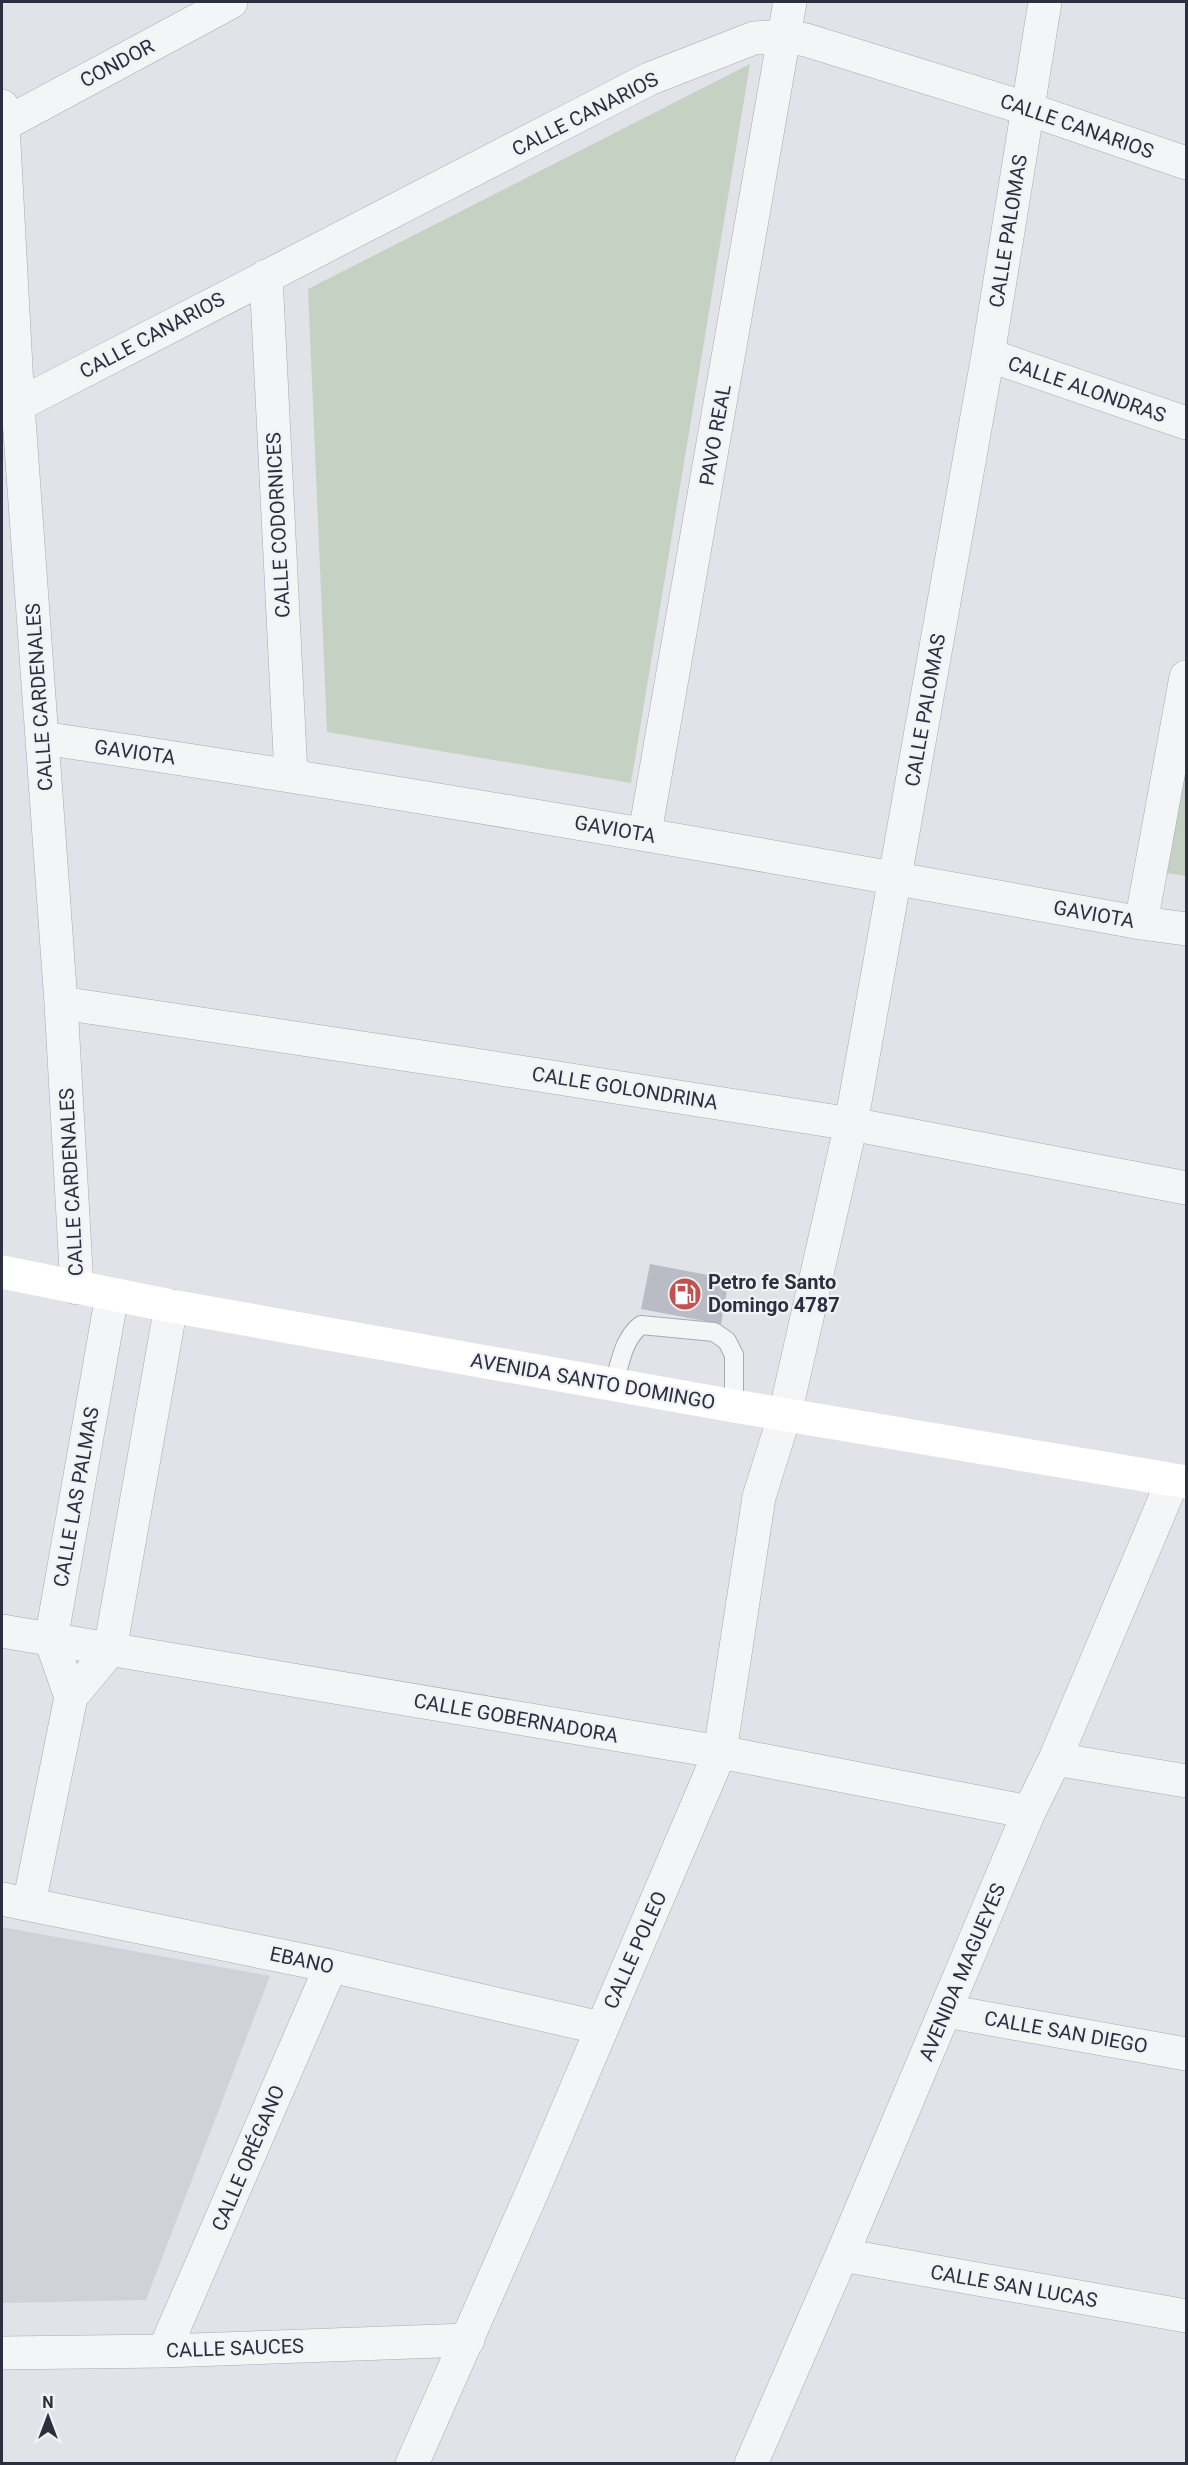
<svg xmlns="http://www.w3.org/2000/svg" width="1188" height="2465" viewBox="0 0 1188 2465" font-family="Roboto,sans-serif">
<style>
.built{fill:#d0d2da}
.green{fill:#c5d2c3}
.building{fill:#b9bcc5}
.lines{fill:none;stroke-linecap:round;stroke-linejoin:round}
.lane-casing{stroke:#a7a9b3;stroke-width:20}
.street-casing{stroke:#a7a9b3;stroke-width:34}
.lane{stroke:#f4f5f7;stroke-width:18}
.street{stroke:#f4f5f7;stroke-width:33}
.secondary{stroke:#fff;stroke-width:33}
.labels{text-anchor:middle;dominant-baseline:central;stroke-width:4.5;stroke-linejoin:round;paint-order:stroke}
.street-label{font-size:20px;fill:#2b2f3f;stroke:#f1f2f6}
.poi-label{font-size:20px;font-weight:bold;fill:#2b2f3f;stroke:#f1f2f6;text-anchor:start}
</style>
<rect width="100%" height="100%" fill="#e2e3e9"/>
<!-- built -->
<path class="built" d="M 2,1927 L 270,1976 L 146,2300 L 2,2303 Z"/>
<!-- green -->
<path class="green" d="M 750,64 L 631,783 L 327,732 L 308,289 Z
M 1186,761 L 1186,876 L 1161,872 Z"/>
<!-- building -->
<path class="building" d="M 650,1264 L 729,1279 L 721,1324 L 641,1309 Z"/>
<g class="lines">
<defs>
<path id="lane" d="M 614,1385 C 620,1363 623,1339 641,1325 L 714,1332 L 727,1341 L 734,1355 L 734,1406"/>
<path id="street" d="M 2,106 L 18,405 L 61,1003 L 77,1288
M 3,125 L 231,2
M 266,276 L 291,775
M 988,355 L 1186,423
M 18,405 L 649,79 L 754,38 L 784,36 L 806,40 L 1028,109 L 1186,163
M 42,738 C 410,792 776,856 1141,923 L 1186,929
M 645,833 L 790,2
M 1141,923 L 1186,677
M 61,1003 L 469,1064 L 851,1124 L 1186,1188
M 2,1631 L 720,1752 L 1029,1812
M 71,1697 L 51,1640 L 112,1295
M 1055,1759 L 1186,1781
M 2,1899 L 331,1966 L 601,2028
M 29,1904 L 71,1697 L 110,1650 L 171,1306
M 946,2011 L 1186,2054
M 842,2255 L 1186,2316
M 164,2351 L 331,1966
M 2,2353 L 164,2351 L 468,2340
M 412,2464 L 533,2190 L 720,1752 L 759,1497 L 785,1414 L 851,1124 L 988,355 L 1045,2
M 751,2464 L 842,2255 L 1029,1812 L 1055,1759 L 1173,1480"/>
</defs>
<!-- lane casing -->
<use href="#lane" class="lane-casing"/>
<!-- street casing -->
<use href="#street" class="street-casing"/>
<!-- lane -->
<use href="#lane" class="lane"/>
<!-- street -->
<use href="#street" class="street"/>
<!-- secondary -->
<path class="secondary" d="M 2,1272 L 171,1306 L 734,1406 L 1186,1482"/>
</g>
<!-- icons -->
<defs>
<symbol id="fuel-disc" viewBox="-11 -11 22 22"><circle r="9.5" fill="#c25252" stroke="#f1f2f6"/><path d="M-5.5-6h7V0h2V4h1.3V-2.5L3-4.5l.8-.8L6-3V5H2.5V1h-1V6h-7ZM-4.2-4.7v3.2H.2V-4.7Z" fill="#fff"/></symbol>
</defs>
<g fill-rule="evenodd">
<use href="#fuel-disc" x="666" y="1275" width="38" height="38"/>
</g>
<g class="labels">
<!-- street labels -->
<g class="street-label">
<text transform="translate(117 63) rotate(-28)">CONDOR</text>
<text transform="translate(585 114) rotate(-27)">CALLE CANARIOS</text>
<text transform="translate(1077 126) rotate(19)">CALLE CANARIOS</text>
<text transform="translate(1008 231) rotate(-81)">CALLE PALOMAS</text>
<text transform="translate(152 335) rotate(-28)">CALLE CANARIOS</text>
<text transform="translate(1087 389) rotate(19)">CALLE ALONDRAS</text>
<text transform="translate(715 435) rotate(-80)">PAVO REAL</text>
<text transform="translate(278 525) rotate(-93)">CALLE CODORNICES</text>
<text transform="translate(39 697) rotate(-94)">CALLE CARDENALES</text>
<text transform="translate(925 710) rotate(-80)">CALLE PALOMAS</text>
<text transform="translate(135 752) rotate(8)">GAVIOTA</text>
<text transform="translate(615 829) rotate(10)">GAVIOTA</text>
<text transform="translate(1094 914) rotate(10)">GAVIOTA</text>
<text transform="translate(625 1088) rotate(9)">CALLE GOLONDRINA</text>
<text transform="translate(71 1182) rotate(-93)">CALLE CARDENALES</text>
<text transform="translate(593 1381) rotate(10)">AVENIDA SANTO DOMINGO</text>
<text transform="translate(76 1497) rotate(-80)">CALLE LAS PALMAS</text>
<text transform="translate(516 1718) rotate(10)">CALLE GOBERNADORA</text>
<text transform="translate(635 1950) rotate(-66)">CALLE POLEO</text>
<text transform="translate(302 1960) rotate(12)">EBANO</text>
<text transform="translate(962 1972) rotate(-67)">AVENIDA MAGUEYES</text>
<text transform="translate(1066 2032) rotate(10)">CALLE SAN DIEGO</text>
<text transform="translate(248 2158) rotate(-67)">CALLE ORÉGANO</text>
<text transform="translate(1014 2286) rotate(10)">CALLE SAN LUCAS</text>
<text transform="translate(235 2348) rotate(-2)">CALLE SAUCES</text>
</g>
<!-- poi labels -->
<g class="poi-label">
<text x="708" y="1282">Petro fe Santo<tspan x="708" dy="23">Domingo 4787</tspan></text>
</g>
</g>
<!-- border -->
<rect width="1188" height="2465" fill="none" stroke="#2b2f3f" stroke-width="6"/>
<!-- north arrow -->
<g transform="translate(48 2417)" stroke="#f1f2f6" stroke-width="4.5" paint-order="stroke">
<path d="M0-4.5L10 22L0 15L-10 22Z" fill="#2b2f3f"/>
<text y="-9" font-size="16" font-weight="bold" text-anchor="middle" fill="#2b2f3f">N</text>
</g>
</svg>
